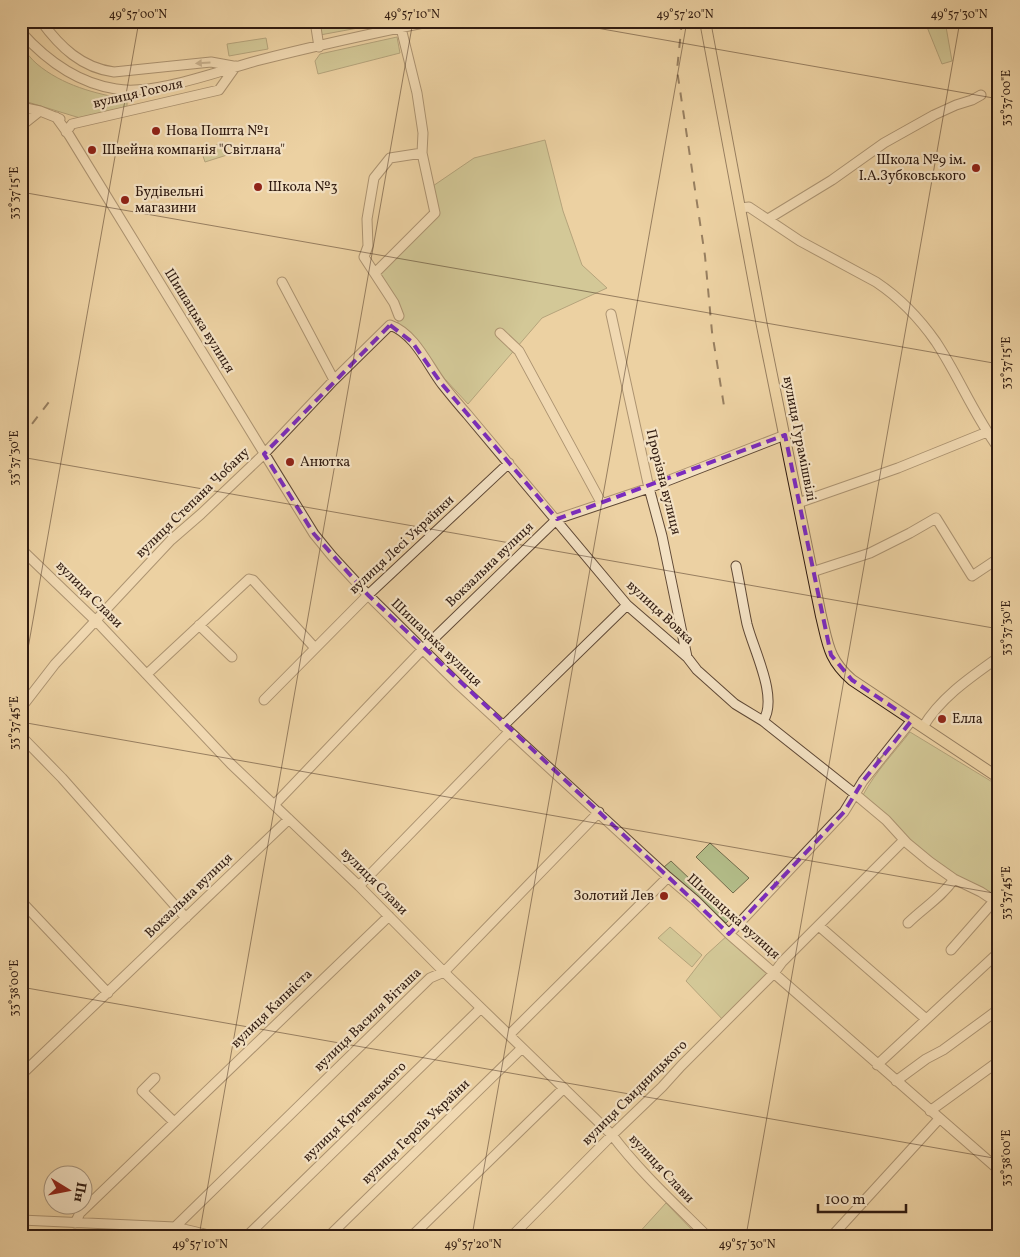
<svg xmlns="http://www.w3.org/2000/svg" width="1020" height="1257" viewBox="0 0 1020 1257" font-family="Vollkorn,serif">
<style>
.green{fill:#b3bd89;stroke:#726c4c}
.lines{fill:none;stroke-linecap:round;stroke-linejoin:round}
.minor-casing{stroke:#5f4835;stroke-width:11}
.major-casing{stroke:#301b10;stroke-width:12}
.minor{stroke:#f3e1c3;stroke-width:9}
.major{stroke:#ecd1a3;stroke-width:10}
.rail{stroke:#301b10;stroke-width:2;stroke-dasharray:9 9;stroke-linecap:butt}
.oneway{fill:#9b8872}
.marked{fill:none;stroke:#7b2cbf;stroke-width:4;stroke-dasharray:10 6;stroke-linejoin:round}
.ticks{fill:none;stroke:#301b10;stroke-width:1;stroke-opacity:0.45}
.poi-dot{fill:#8f2418;stroke:#f3e1c3;stroke-width:2}
.labels{text-anchor:middle;dominant-baseline:central;stroke-width:4.5;stroke-linejoin:round;paint-order:stroke}
.street-label{font-size:14px;fill:#301b10;stroke:#f3e1c3}
.poi-label{font-size:14px;fill:#301b10;stroke:#f3e1c3;text-anchor:start}
.neatline{fill:none;stroke:#301b10;stroke-width:2}
.ticks-label{font-size:12px;text-anchor:middle;fill:#301b10}
</style>
<rect width="100%" height="100%" fill="#ecd1a3"/>
<filter id="stains"><feTurbulence type="fractalNoise" baseFrequency=".004" numOctaves="4"/><feColorMatrix values="0 0 0 0 .2 0 0 0 0 .09 0 0 0 0 .02 0 0 0 .5 -.17"/></filter>
<radialGradient id="worn" r=".72"><stop offset=".6" stop-color="#630" stop-opacity="0"/><stop offset="1" stop-color="#630" stop-opacity=".3"/></radialGradient>
<!-- green -->
<path class="green" d="M 326,21 L 396,21 L 320,35 L 319,23 Z
M 945,21 L 952,61 L 942,64 L 927,27 Z
M 397,37 L 400,53 L 318,74 L 315,61 L 320,54 Z
M 266,38 L 268,49 L 229,56 L 227,44 Z
M 21,46 C 26,52 31,59 37,64 C 62,85 95,94 127,99 L 127,107 L 80,118 L 21,100 Z
M 545,140 L 563,211 L 582,265 L 607,288 L 542,318 L 468,404 L 397,327 L 399,316 L 375,273 L 435,214 L 430,188 L 474,158 Z
M 223,143 L 227,155 L 205,162 L 201,150 Z
M 910,732 L 999,786 L 999,900 C 976,887 953,875 932,859 C 907,839 887,816 863,795 C 876,771 894,753 910,732 Z
M 710,843 L 749,878 L 733,893 L 696,857 Z
M 671,861 L 731,918 L 726,923 L 664,867 Z
M 670,927 L 702,955 L 692,967 L 658,938 Z
M 729,934 L 774,973 L 725,1022 L 686,981 L 706,955 Z
M 666,1203 L 698,1236 L 636,1236 Z"/>
<g class="lines">
<defs>
<path id="minor" d="M 41,21 C 60,47 82,68 114,72 L 211,62 L 233,66
M 315,21 L 319,47
M 21,32 C 47,61 77,83 116,89 C 153,96 219,71 256,61 C 314,46 374,33 433,21
M 21,107 L 40,111 L 60,119
M 56,117 L 69,135 L 280,479 L 314,534 L 332,556 L 368,595 L 459,685 L 668,877 L 696,901 L 729,934 L 999,1170
M 21,126 L 40,111
M 66,132 L 72,124 L 219,90 L 236,66
M 740,208 L 749,207 L 800,241 L 876,282 C 900,298 920,319 936,342 C 959,377 974,415 999,449
M 768,219 L 832,180 L 884,143 L 934,115 L 956,105 L 972,100 L 981,95
M 375,273 L 435,213 L 422,153 L 423,133 L 417,93 L 401,28
M 282,282 L 334,380
M 611,314 L 649,488 L 662,536 L 687,657
M 399,316 L 394,303 L 364,257 L 368,246 L 367,219 L 374,178 L 390,158 L 422,153
M 500,333 L 519,351 L 602,504
M 798,503 L 898,468 L 987,432
M 21,549 L 100,625 L 231,764 L 359,886 L 444,972 L 612,1135 C 640,1172 674,1203 707,1236
M 736,566 C 740,585 743,605 747,624 C 753,649 779,698 763,721
M 812,572 L 870,553 L 910,533 L 936,518 L 972,576 L 999,558
M 199,625 L 232,657
M 147,674 L 249,579 L 253,580 L 315,648
M 264,700 L 368,595 L 509,463
M 21,708 L 55,664 L 171,540 L 201,514 L 264,454 L 334,380 L 390,325 C 415,334 427,364 442,384 C 450,394 458,404 467,414 L 627,605 L 687,657 L 697,670 L 735,704 L 763,721 L 855,794 L 886,820 L 907,843 L 930,862 L 954,879 L 981,892 L 999,904
M 503,726 L 627,605
M 923,727 C 941,697 971,677 999,657
M 21,736 L 62,778 L 186,918
M 274,805 L 422,650 L 557,519 L 649,488 L 785,435
M 359,886 L 509,732
M 21,901 L 108,993
M 908,923 C 923,908 942,897 954,879
M 819,926 L 926,1019
M 729,934 L 844,812 L 863,781 L 912,720
M 951,950 L 994,901
M 509,1035 L 668,877
M 877,1065 L 999,952
M 21,1075 L 289,819
M 155,1078 L 142,1091 L 174,1122
M 896,1081 L 926,1059 L 943,1050 L 999,1009
M 930,1111 L 999,1061
M 21,1220 L 175,1227 L 213,1236
M 75,1223 L 80,1213 L 389,916
M 175,1227 L 430,978 L 444,972 L 599,812
M 247,1236 L 481,1008
M 329,1236 L 522,1048
M 412,1236 L 564,1088
M 512,1236 L 612,1135 L 662,1087 L 681,1066 L 774,973 L 782,962 L 904,840
M 832,1236 L 939,1119"/>
<path id="major" d="M 705,21 L 762,326 L 821,616 C 828,644 828,659 852,680 L 999,778"/>
</defs>
<!-- minor casing -->
<use href="#minor" class="minor-casing"/>
<!-- major casing -->
<use href="#major" class="major-casing"/>
<!-- minor -->
<use href="#minor" class="minor"/>
<!-- major -->
<use href="#major" class="major"/>
<!-- rail -->
<path class="rail" d="M 682,21 L 677,70 L 705,256 L 712,332 L 725,412
M 21,438 L 49,402"/>
</g>
<!-- one-way arrows -->
<defs><path id="oneway-solid" d="M-6-.8H1V-3.2L6.5 0L1 3.2V.8H-6Z" transform="scale(1.25)"/></defs>
<g class="oneway">
<use href="#oneway-solid" transform="translate(203 63) rotate(176)"/>
<use href="#oneway-solid" transform="translate(881 758) rotate(129)"/>
<use href="#oneway-solid" transform="translate(778 883) rotate(133)"/>
</g>
<!-- marked area -->
<path d="M0 0H1020V1257H0ZM 390,325 L 412,342 L 441,383 L 557,519 L 785,435 L 831,655 L 852,680 L 912,720 L 863,781 L 844,812 L 729,934 L 368,595 L 314,534 L 264,454 Z" fill="#ecd1a3" fill-opacity=".55" fill-rule="evenodd"/>
<path class="marked" d="M 390,325 L 412,342 L 441,383 L 557,519 L 785,435 L 831,655 L 852,680 L 912,720 L 863,781 L 844,812 L 729,934 L 368,595 L 314,534 L 264,454 Z"/>
<!-- ticks -->
<path class="ticks" d="M 557,21 L 999,99M 21,192 L 999,364M 21,457 L 999,629M 21,688 L 139,21M 21,722 L 999,894M 21,987 L 999,1159M 199,1236 L 413,21M 472,1236 L 687,21M 746,1236 L 960,21"/>
<!-- markers -->
<g class="poi-dot">
<circle cx="156" cy="131" r="5"/>
<circle cx="92" cy="150" r="5"/>
<circle cx="976" cy="168" r="5"/>
<circle cx="258" cy="187" r="5"/>
<circle cx="125" cy="200" r="5"/>
<circle cx="290" cy="462" r="5"/>
<circle cx="942" cy="719" r="5"/>
<circle cx="664" cy="896" r="5"/>
</g>
<g class="labels">
<!-- street labels -->
<g class="street-label">
<text transform="translate(138 94) rotate(-13)">вулиця Гоголя</text>
<text transform="translate(199 321) rotate(58)">Шишацька вулиця</text>
<text transform="translate(799 439) rotate(79)">вулиця Гурамішвілі</text>
<text transform="translate(663 482) rotate(76)">Прорізна вулиця</text>
<text transform="translate(193 503) rotate(-44)">вулиця Степана Чобану</text>
<text transform="translate(402 545) rotate(-43)">вулиця Лесі Українки</text>
<text transform="translate(490 565) rotate(-44)">Вокзальна вулиця</text>
<text transform="translate(89 595) rotate(45)">вулиця Слави</text>
<text transform="translate(660 613) rotate(43)">вулиця Вовка</text>
<text transform="translate(436 643) rotate(44)">Шишацька вулиця</text>
<text transform="translate(374 882) rotate(45)">вулиця Слави</text>
<text transform="translate(189 896) rotate(-44)">Вокзальна вулиця</text>
<text transform="translate(733 917) rotate(42)">Шишацька вулиця</text>
<text transform="translate(272 1009) rotate(-44)">вулиця Капніста</text>
<text transform="translate(368 1020) rotate(-44)">вулиця Василя Віташа</text>
<text transform="translate(635 1093) rotate(-45)">вулиця Свидницького</text>
<text transform="translate(355 1112) rotate(-44)">вулиця Кричевського</text>
<text transform="translate(416 1132) rotate(-44)">вулиця Героїв України</text>
<text transform="translate(661 1169) rotate(47)">вулиця Слави</text>
</g>
<!-- poi labels -->
<g class="poi-label">
<text x="166" y="131">Нова Пошта №1</text>
<text x="102" y="150">Швейна компанія "Світлана"</text>
<text x="966" y="160" text-anchor="end">Школа №9 ім.<tspan x="966" dy="16">І.А.Зубковського</tspan></text>
<text x="268" y="187">Школа №3</text>
<text x="135" y="192">Будівельні<tspan x="135" dy="16">магазини</tspan></text>
<text x="300" y="462">Анютка</text>
<text x="952" y="719">Елла</text>
<text x="654" y="896" text-anchor="end">Золотий Лев</text>
</g>
</g>
<!-- margin -->
<rect width="1020" height="1257" fill="none" stroke="#ecd1a3" stroke-width="55"/>
<!-- north arrow -->
<g transform="translate(68 1190) rotate(100)"><circle r="24" fill="#f3e1c3" stroke="#a5927b"/>
<path d="M0-4L9 19L0 12L-9 19Z" fill="#8f2418"/>
<text y="-8" font-size="14" font-weight="bold" text-anchor="middle" fill="#301b10">Пн</text>
</g>
<!-- scale -->
<path d="M818 1204v8h88v-8" fill="none" stroke="#301b10" stroke-width="2.5"/>
<text x="825" y="1204" font-size="15" fill="#301b10" stroke="#f3e1c3" stroke-width="4" paint-order="stroke">100 m</text>
<rect x="28" y="28" width="964" height="1202" class="neatline"/>
<g class="ticks-label">
<text x="138" y="18">49°57'00"N</text>
<text x="412" y="18">49°57'10"N</text>
<text x="685" y="18">49°57'20"N</text>
<text x="959" y="18">49°57'30"N</text>
<text transform="translate(1006 98) rotate(-90)" y="4">33°37'00"E</text>
<text transform="translate(14 193) rotate(-90)" y="4">33°37'15"E</text>
<text transform="translate(1006 363) rotate(-90)" y="4">33°37'15"E</text>
<text transform="translate(14 458) rotate(-90)" y="4">33°37'30"E</text>
<text transform="translate(1006 628) rotate(-90)" y="4">33°37'30"E</text>
<text transform="translate(14 723) rotate(-90)" y="4">33°37'45"E</text>
<text transform="translate(1006 893) rotate(-90)" y="4">33°37'45"E</text>
<text transform="translate(14 988) rotate(-90)" y="4">33°38'00"E</text>
<text transform="translate(1006 1158) rotate(-90)" y="4">33°38'00"E</text>
<text x="200" y="1248">49°57'10"N</text>
<text x="473" y="1248">49°57'20"N</text>
<text x="747" y="1248">49°57'30"N</text>
</g>
<rect width="100%" height="100%" filter="url(#stains)"/>
<rect width="100%" height="100%" fill="url(#worn)"/>
</svg>
